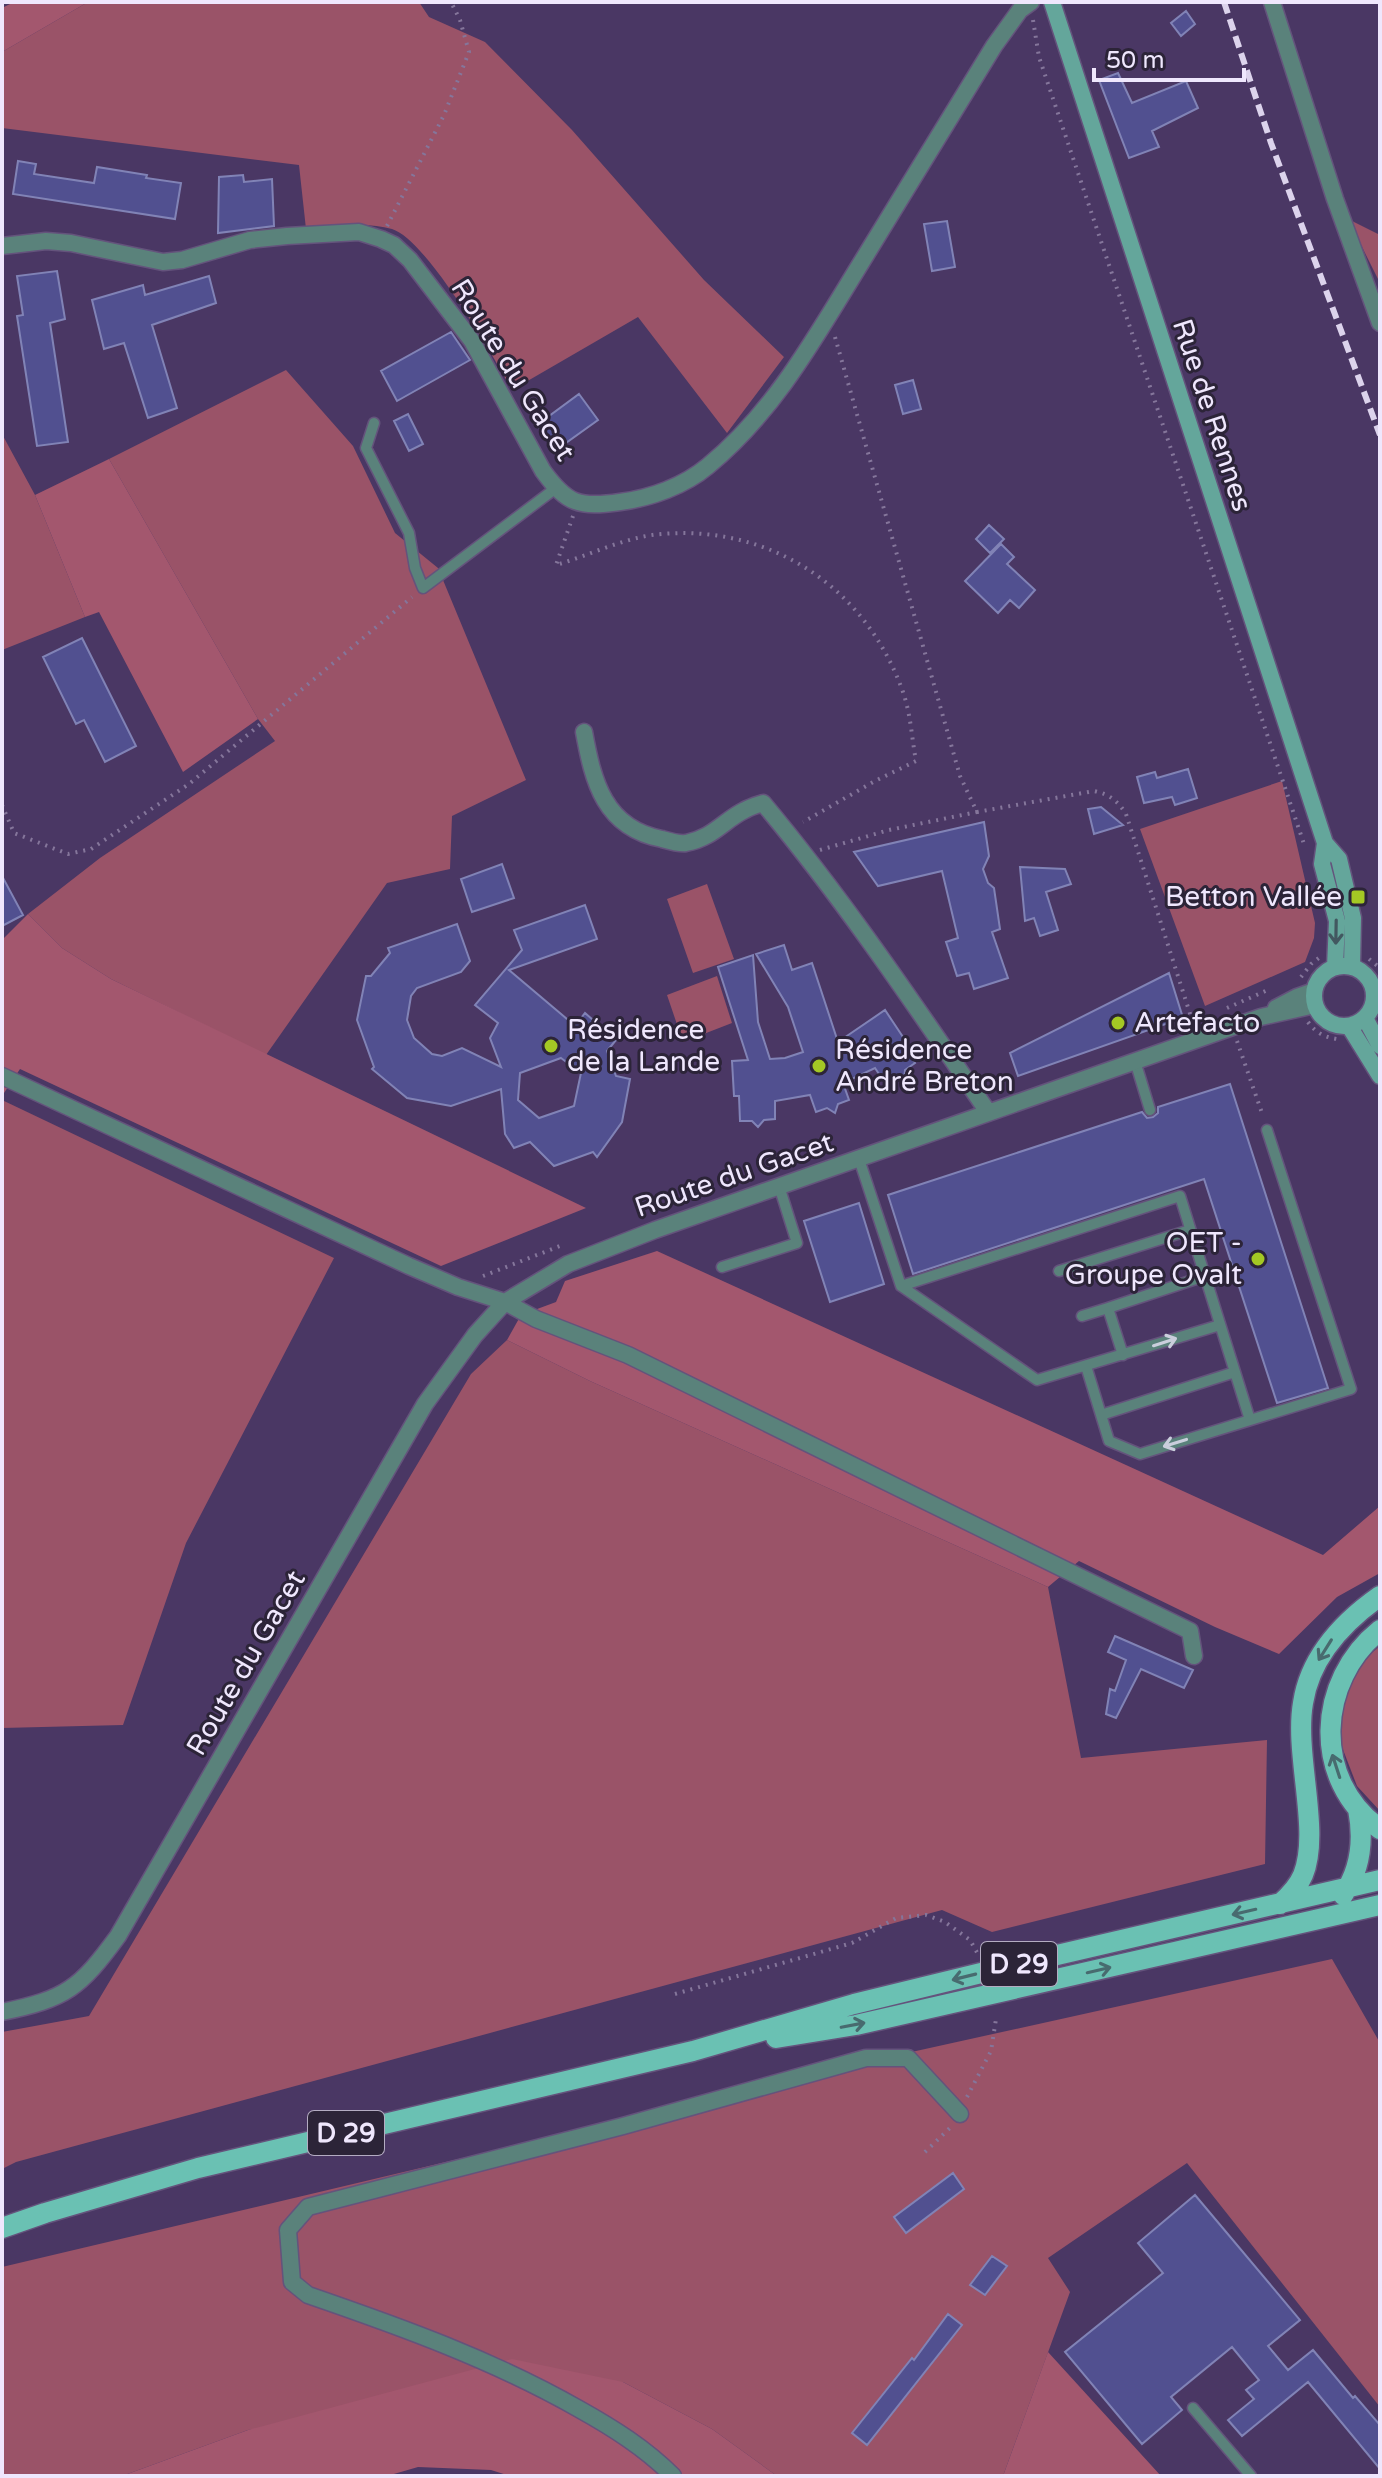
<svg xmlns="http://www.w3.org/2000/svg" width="1382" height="2478" viewBox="0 0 1382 2478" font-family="'Varela Round',sans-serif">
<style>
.green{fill:#9a5368}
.forest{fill:#a3576e}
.building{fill:#515090;stroke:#8183b6;stroke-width:2;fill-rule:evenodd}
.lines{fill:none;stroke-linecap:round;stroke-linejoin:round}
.service-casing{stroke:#64537c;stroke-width:13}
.minor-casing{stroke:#64537c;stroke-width:19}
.secondary-casing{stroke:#64537c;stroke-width:19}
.primary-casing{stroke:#64537c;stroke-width:23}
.path{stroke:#85769b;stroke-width:4;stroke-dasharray:2 6;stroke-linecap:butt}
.service{stroke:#5a827b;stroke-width:10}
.minor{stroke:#5a827b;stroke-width:16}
.secondary{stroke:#64a69b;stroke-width:16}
.primary{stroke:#6ac1b3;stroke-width:20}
.rail{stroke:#dcd3ec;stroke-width:6;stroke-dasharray:12 6;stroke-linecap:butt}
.oneway{stroke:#425860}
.oneway2{stroke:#cacedc}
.oneway3{stroke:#486b6f}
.poi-dot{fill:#a4c824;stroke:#2c2438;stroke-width:3}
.labels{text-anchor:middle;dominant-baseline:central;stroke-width:6;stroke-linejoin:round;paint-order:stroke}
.shield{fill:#2c2438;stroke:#b4acc2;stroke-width:2}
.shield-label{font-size:26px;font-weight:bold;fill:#efe7fd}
.street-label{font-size:28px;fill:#efe7fd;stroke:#2c2438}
.poi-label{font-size:28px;fill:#efe7fd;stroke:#2c2438;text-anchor:start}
</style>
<rect width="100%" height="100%" fill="#4a3764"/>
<!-- green -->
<path class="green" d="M 88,2 L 419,2 L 429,17 L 485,42 L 572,130 L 704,280 L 784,357 L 727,433 L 638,317 L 512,390 C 493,356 427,240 392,229 C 365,221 334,227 306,229 L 299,165 L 2,128 L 2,52 Z
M 1348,219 L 1380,235 L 1380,283 Z
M 286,370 L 353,446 L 395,533 L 438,568 L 526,780 L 452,816 L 450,869 L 387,883 L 266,1055 L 111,979 L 62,948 L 28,914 L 100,858 L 275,741 L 258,719 L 109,459 Z
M 2,434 L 35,495 L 85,617 L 2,650 Z
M 1282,781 L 1315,923 L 1314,938 L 1305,962 L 1205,1006 L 1140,829 Z
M 707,884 L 734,959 L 693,973 L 667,899 Z
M 717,976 L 732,1023 L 683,1042 L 667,995 Z
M 2,1100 L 334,1258 L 186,1543 L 123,1725 L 2,1728 Z
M 507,1340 L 590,1381 L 1048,1587 L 1081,1758 L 1267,1740 L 1265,1864 L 992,1932 L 942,1910 L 16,2162 L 2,2169 L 2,2032 L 89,2016 L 471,1374 Z
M 1380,1646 L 1380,1811 L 1357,1786 L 1342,1747 L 1342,1703 L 1361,1662 Z
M 1332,1959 L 1380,2043 L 1380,2407 L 1187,2163 L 1048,2258 L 1070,2292 L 1003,2476 L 777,2476 L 712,2429 L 623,2382 L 248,2430 L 122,2476 L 2,2476 L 2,2267 L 898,2055 Z"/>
<!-- forest -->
<path class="forest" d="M 14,2 L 88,2 L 2,52 L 2,8 Z
M 109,459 L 258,719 L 183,772 L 99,612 L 85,617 L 35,495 Z
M 28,914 L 62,948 L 111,979 L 586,1208 L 441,1266 L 20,1069 L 2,1096 L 2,940 Z
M 657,1251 L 1323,1555 L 1380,1506 L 1380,1573 L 1337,1597 L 1279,1654 L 1215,1627 L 1079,1561 L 1048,1587 L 590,1381 L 507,1340 L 521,1315 L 556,1302 L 565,1281 Z
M 1048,2352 L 1161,2476 L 1003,2476 Z
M 512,2359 L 623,2382 L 712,2429 L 777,2476 L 510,2476 L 491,2470 L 418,2467 L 387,2476 L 122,2476 L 248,2430 Z"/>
<!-- building -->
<path class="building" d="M 1186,11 L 1195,24 L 1181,36 L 1171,23 Z
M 1118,73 L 1132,103 L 1186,81 L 1198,108 L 1152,131 L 1159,147 L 1129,158 L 1099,80 Z
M 18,161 L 36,164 L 34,174 L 94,183 L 97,167 L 147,175 L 146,178 L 181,183 L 175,219 L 13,194 Z
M 243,175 L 244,182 L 272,179 L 274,226 L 218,233 L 219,177 Z
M 947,221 L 955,267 L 932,271 L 924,224 Z
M 57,271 L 65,319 L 50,323 L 68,442 L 37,446 L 17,316 L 23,315 L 17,276 Z
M 209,276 L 216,303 L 152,325 L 177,408 L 148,418 L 124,343 L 104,349 L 92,300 L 143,285 L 145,295 Z
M 451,332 L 470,360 L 397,401 L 381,371 Z
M 913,380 L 921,409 L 903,414 L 895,385 Z
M 579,394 L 598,420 L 556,450 L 537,425 Z
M 408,414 L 423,444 L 409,451 L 394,421 Z
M 989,525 L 1004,539 L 990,553 L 976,539 Z
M 1001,544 L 1014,557 L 1007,564 L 1035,590 L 1019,608 L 1010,600 L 998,613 L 965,581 Z
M 82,638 L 136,746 L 105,762 L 84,720 L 76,724 L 43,657 Z
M 1188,769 L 1197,798 L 1175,805 L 1172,797 L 1144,803 L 1137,777 L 1155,772 L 1157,778 Z
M 1101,807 L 1123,825 L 1094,834 L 1088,809 Z
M 984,822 L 989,856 L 983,869 L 988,883 L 994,888 L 1000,929 L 992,932 L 1008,978 L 974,989 L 969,973 L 957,976 L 946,942 L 958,938 L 942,871 L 878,886 L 854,852 Z
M 502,864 L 514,898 L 472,912 L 461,879 Z
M 1020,867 L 1065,869 L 1071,884 L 1046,892 L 1058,930 L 1040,936 L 1034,918 L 1025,921 Z
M 2,876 L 23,915 L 2,926 Z
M 585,905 L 597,939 L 509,970 L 567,1019 L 578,1022 L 585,1013 L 616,1040 L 607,1051 L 616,1076 L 630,1079 L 622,1122 L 597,1157 L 593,1152 L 554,1166 L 530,1142 L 514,1148 L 505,1134 L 501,1089 L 451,1106 L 407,1098 L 372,1069 L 374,1067 L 357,1020 L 366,976 L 371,976 L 390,953 L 388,948 L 457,924 L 470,961 L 461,972 L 417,988 L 411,996 L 407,1020 L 414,1038 L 432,1054 L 442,1056 L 462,1048 L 501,1067 L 490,1038 L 498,1023 L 475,1005 L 522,950 L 514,930 ZM 561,1058 L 581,1073 L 574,1106 L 539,1118 L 518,1100 L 520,1073 Z
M 784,945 L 792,970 L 812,963 L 838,1042 L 885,1010 L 905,1040 L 901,1043 L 915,1063 L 905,1070 L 904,1079 L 895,1076 L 885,1083 L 875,1068 L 843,1083 L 849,1100 L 838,1104 L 835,1113 L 827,1108 L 816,1112 L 810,1095 L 775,1101 L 775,1119 L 764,1120 L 758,1127 L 752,1121 L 740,1121 L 739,1096 L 734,1096 L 732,1061 L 748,1060 L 718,967 L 753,955 L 758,1022 L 770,1059 L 785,1058 L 803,1052 L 788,1007 L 756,954 Z
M 1169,973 L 1183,1018 L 1018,1076 L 1010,1053 Z
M 1230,1084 L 1328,1388 L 1277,1403 L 1204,1179 L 913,1274 L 888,1195 L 1142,1112 L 1147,1118 L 1153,1117 L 1158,1113 L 1158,1107 Z
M 859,1203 L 884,1284 L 830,1302 L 804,1221 Z
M 1115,1636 L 1193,1670 L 1184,1688 L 1141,1669 L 1116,1718 L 1106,1714 L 1110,1689 L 1115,1691 L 1126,1660 L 1108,1652 Z
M 953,2173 L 964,2189 L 906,2233 L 894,2217 Z
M 1195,2195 L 1300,2320 L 1268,2346 L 1288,2370 L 1313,2350 L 1353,2398 L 1355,2396 L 1380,2425 L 1380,2469 L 1308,2382 L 1242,2436 L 1228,2420 L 1254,2399 L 1246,2390 L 1259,2380 L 1232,2347 L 1171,2397 L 1182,2410 L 1142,2444 L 1065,2352 L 1163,2273 L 1138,2243 Z
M 992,2256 L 1007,2266 L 985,2295 L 970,2285 Z
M 948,2314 L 962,2325 L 867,2445 L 852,2433 L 912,2358 L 914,2360 Z"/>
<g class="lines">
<defs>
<path id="service" d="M 374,423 L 366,448 L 409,533 L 415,568 L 423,588 L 556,488
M 1135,1061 L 1150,1110
M 859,1159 L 901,1286 L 1180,1196 L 1250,1420
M 722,1267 L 797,1243 L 779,1186
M 1059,1271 L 1190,1230
M 901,1286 L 1037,1380 L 1220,1325
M 1082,1316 L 1108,1308
M 1123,1355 L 1108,1308 L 1205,1276
M 1086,1366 L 1109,1441 L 1140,1454 L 1351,1389 L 1267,1130
M 1101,1415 L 1235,1372
M 1193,2408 L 1251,2476"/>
<path id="minor" d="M 1272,2 L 1335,199 L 1380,323
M 2,246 L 46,241 L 71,243 L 163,262 L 182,260 L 250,240 L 287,236 L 359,232 L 381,239 L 394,245 L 410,260 L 472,341 L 543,471 C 567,504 579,508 620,502 C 651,498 684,486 708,466 C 775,411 816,336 861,263 C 905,191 950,119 994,46 L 1020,10 L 1031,2
M 584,732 C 593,781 604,828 662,839 C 669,841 679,844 686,843 C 713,838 724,820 745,810 C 750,807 757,805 763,803 C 845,901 916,1007 988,1112
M 1276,1008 L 1297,997 L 1314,991
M 2,1076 L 409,1266 L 458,1287 L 505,1302 L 536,1319 L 628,1355 L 1190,1631 L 1194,1656
M 2,2012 C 66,1999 80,1988 118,1936 L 425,1404 L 475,1335 L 505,1302 L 568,1264 L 655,1230 L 1261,1017 L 1315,1005
M 673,2476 C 645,2448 613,2428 579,2409 C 493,2360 401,2327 308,2295 L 292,2282 L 288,2230 L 308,2207 L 623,2126 L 866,2058 L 908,2058 L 960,2114"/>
<path id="secondary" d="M 1052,2 L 1325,843 L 1339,859 L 1353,918 L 1352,966
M 1325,843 L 1322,864 L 1337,921 L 1335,967
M1314 996a30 30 0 1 1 60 0a30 30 0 1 1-60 0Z
M 1365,1018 L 1380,1046
M 1349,1026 L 1380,1076"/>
<path id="primary" d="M 1380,1630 C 1317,1680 1311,1780 1380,1829
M 1343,1895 C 1361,1869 1364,1840 1358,1809
M 1280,1904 C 1289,1896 1298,1887 1303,1875 C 1321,1831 1294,1755 1303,1703 C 1310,1657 1343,1622 1380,1596
M 776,2038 L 856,2025 L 1380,1905
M 2,2228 L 45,2213 L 198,2168 L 693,2051 L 854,2004 L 1014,1965 L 1380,1880"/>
</defs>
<!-- service casing -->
<use href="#service" class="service-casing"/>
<!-- minor casing -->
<use href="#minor" class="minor-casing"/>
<!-- secondary casing -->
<use href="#secondary" class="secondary-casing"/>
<!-- primary casing -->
<use href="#primary" class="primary-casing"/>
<!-- path -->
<path class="path" d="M 1033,20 L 1039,57 L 1305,847
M 387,226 L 444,115 L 469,52 L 460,20 L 451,2
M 835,337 L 960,776 L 977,812 L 1094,791 C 1109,794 1118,801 1126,814 L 1193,1023
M 573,516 L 556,565 C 590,555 625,537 661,534 C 768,525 861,584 900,684 C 911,711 911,734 916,761 L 875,781 L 803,822
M 2,805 L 14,833 L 68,854 L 91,849 L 189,784 L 412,597
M 820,850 L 889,830 L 977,812
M 1369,959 L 1380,968
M 1301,977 L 1311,964 L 1320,957
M 1227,1008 L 1270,989
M 1308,1022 C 1316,1033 1324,1037 1337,1039
M 1237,1041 L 1263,1116
M 483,1276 L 560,1246
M 675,1994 L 852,1943 L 896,1918 L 926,1915 L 945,1922 L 970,1940 L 978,1954
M 967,2097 L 991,2051 L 996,2019
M 925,2152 L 952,2126"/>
<!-- service -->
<use href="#service" class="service"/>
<!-- minor -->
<use href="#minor" class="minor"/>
<!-- secondary -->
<use href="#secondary" class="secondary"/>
<!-- primary -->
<use href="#primary" class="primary"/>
<!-- rail -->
<path class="rail" d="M 1224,2 L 1271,143 L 1380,435"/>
</g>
<!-- one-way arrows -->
<defs><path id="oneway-shaft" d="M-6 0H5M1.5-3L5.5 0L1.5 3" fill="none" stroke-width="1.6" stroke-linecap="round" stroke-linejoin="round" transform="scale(2)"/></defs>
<use class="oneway" href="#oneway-shaft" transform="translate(1336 932) rotate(91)"/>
<g class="oneway2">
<use href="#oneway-shaft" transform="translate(1165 1342) rotate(-18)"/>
<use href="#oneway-shaft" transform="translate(1175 1443) rotate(163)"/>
</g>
<g class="oneway3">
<use href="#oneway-shaft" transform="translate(1325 1650) rotate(122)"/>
<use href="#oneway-shaft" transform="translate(1336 1766) rotate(-108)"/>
<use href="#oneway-shaft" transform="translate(1244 1912) rotate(167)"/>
<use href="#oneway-shaft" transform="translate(1099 1970) rotate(-13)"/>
<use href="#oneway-shaft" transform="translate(964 1977) rotate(166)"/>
<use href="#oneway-shaft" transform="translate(853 2025) rotate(-11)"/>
</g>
<!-- markers -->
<g class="poi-dot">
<rect x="1350" y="889" width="16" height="16" rx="4"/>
<circle cx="1118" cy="1023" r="8"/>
<circle cx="551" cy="1046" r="8"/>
<circle cx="819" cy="1066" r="8"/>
<circle cx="1258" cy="1259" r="8"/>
</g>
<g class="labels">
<!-- shield labels -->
<g class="shield">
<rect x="981" y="1942" width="76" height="44" rx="6"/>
<rect x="308" y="2111" width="76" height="44" rx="6"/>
</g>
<g class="shield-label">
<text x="1019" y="1964">D 29</text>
<text x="346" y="2133">D 29</text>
</g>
<!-- street labels -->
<g class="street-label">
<text transform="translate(513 370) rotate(58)">Route du Gacet</text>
<text transform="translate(1212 415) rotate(72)">Rue de Rennes</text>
<text transform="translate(734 1175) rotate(-19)">Route du Gacet</text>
<text transform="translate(246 1663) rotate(-60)">Route du Gacet</text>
</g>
<!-- poi labels -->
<g class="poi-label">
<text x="1342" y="897" text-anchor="end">Betton Vallée</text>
<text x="1134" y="1023">Artefacto</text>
<text x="567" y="1030">Résidence<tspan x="567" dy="32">de la Lande</tspan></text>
<text x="835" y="1050">Résidence<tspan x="835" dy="32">André Breton</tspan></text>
<text x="1242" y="1243" text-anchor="end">OET -<tspan x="1242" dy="32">Groupe Ovalt</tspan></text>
</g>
</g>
<!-- border -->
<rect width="1382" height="2478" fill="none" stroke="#efe7fd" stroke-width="8"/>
<!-- scale -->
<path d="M1094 68v12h150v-12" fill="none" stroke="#efe7fd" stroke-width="4"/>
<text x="1106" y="68" font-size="24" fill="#efe7fd" stroke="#2c2438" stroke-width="6" paint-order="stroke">50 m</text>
</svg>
